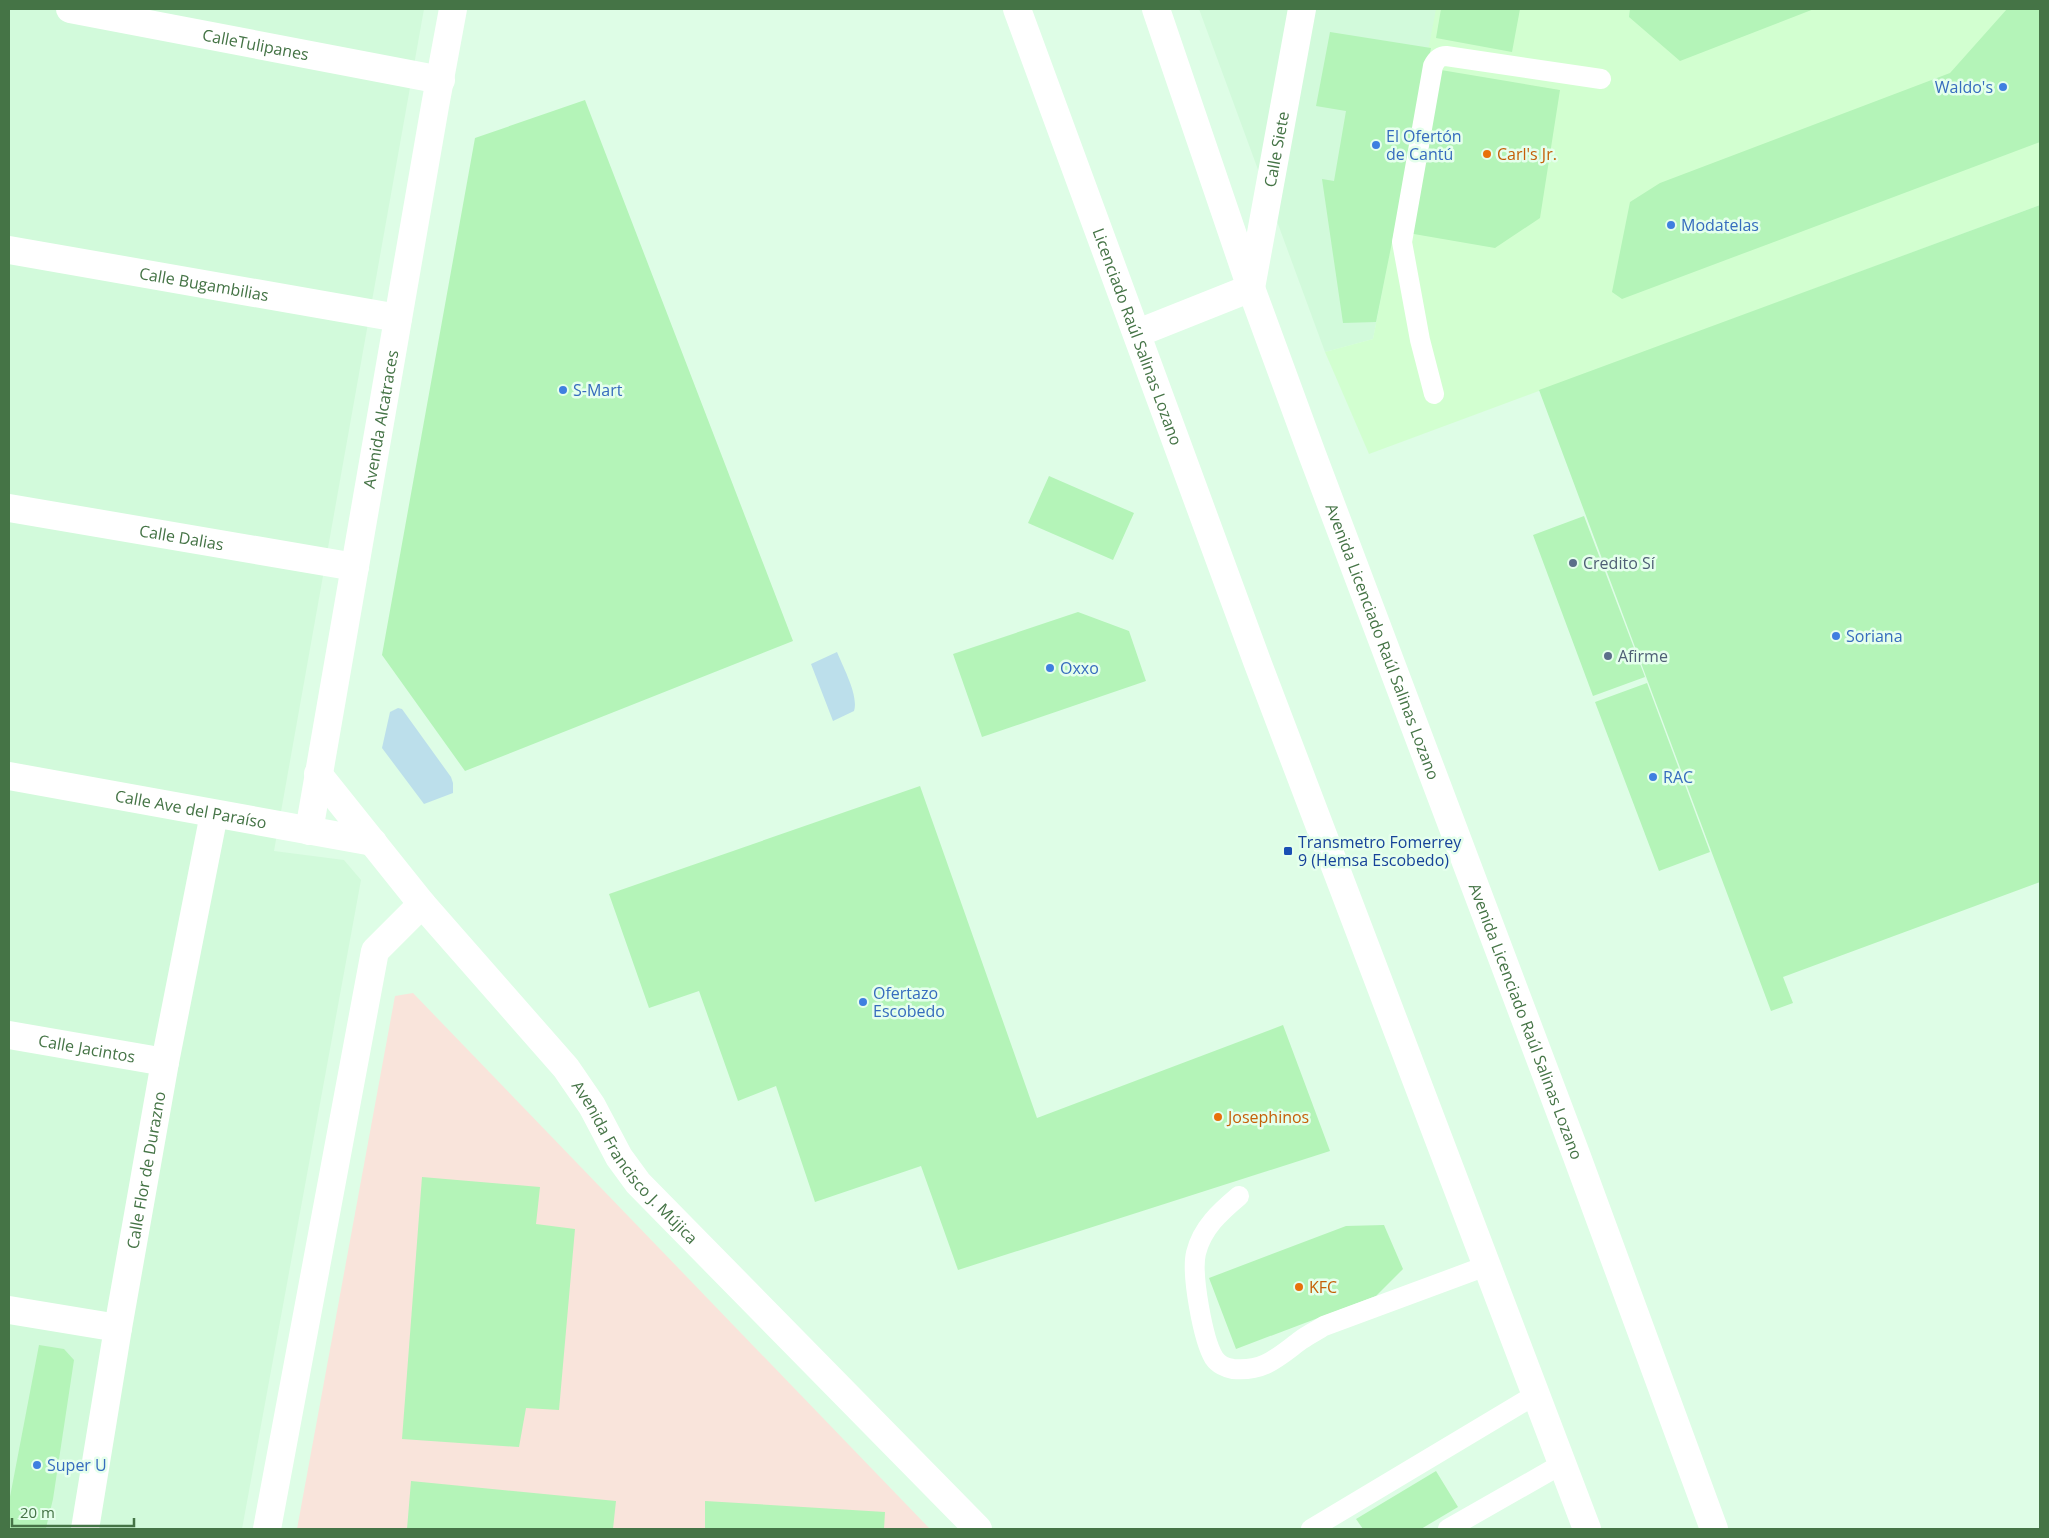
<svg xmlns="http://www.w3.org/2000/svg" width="2049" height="1538" viewBox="0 0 2049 1538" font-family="'Open Sans',sans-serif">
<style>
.residential{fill:#d2fadb}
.commercial{fill:#d2ffd0}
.education{fill:#f9e4db}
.green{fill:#bcdfeb}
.building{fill:#b4f4b8}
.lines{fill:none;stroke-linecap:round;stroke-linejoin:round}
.lane{stroke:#fff;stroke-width:20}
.street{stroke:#fff;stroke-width:28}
.secondary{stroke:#fff;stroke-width:28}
.shop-dot{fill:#3f7fe0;stroke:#e5ffec;stroke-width:2}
.food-dot{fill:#e8710a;stroke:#e5ffec;stroke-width:2}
.service-dot{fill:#5c6f8a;stroke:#e5ffec;stroke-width:2}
.transit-dot{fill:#1a4fb4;stroke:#e5ffec;stroke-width:2}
.labels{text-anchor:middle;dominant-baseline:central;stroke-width:5;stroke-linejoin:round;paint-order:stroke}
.street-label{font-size:16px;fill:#457446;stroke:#e5ffec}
.shop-label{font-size:16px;fill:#366cbe;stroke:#e5ffec;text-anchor:start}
.food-label{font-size:16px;fill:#c56008;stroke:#e5ffec;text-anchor:start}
.service-label{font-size:16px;fill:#4e5e75;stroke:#e5ffec;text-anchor:start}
.transit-label{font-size:16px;fill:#164399;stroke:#e5ffec;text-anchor:start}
</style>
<rect width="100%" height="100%" fill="#defde6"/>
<!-- residential -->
<path class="residential" d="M 9,9 L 424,9 L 274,851 L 344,860 L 361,880 L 242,1529 L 9,1529 Z
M 1199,9 L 1438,9 L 1373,339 L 1325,352 Z"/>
<!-- commercial -->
<path class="commercial" d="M 1436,9 L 2040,9 L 2040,205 L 1369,454 L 1325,352 L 1373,339 Z"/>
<!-- education -->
<path class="education" d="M 413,993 L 930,1529 L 297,1529 L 395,996 Z"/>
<!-- green -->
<path class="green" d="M 837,652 C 843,667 859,696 854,711 L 833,721 L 811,664 Z
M 398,708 L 402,709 L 451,777 L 453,783 L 453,793 L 424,804 L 382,748 L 390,712 Z"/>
<!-- building -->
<path class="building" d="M 1441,9 L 1520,9 L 1512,52 L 1436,38 Z
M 1630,9 L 1814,9 L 1680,61 L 1629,17 Z
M 2007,9 L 2040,9 L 2040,142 L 1622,299 L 1612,292 L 1630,202 L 1660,183 L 1950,73 Z
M 1330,32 L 1431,48 L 1376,322 L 1343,323 L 1322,179 L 1334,181 L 1346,111 L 1316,106 Z
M 1441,70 L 1560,90 L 1540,218 L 1495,248 L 1408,233 Z
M 585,100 L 793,641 L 465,771 L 382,655 L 475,138 Z
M 2040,205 L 2040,882 L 1783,977 L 1793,1003 L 1771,1011 L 1539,390 Z
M 1049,476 L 1134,513 L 1113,560 L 1028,523 Z
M 1584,516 L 1645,677 L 1593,696 L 1533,535 Z
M 1078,612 L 1129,631 L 1146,681 L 982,737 L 953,654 Z
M 1647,683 L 1710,852 L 1659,871 L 1595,702 Z
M 920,786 L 1037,1118 L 1283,1025 L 1330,1151 L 958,1270 L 921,1166 L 815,1202 L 776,1086 L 738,1101 L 699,991 L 649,1008 L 609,894 Z
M 422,1177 L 540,1187 L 536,1224 L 575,1229 L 559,1410 L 526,1408 L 519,1447 L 402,1439 Z
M 1384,1225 L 1403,1269 L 1376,1296 L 1236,1349 L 1209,1278 L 1346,1226 Z
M 39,1345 L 64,1349 L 74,1360 L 53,1499 L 46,1528 L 9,1529 L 9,1502 Z
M 1436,1471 L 1458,1507 L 1421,1529 L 1363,1529 L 1356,1519 Z
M 411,1481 L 616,1501 L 613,1529 L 407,1529 Z
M 705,1501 L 885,1512 L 884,1529 L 705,1529 Z"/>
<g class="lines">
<!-- lane -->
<path class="lane" d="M 1434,394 L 1420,340 L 1402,242 L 1433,66 C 1436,60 1439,56 1446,56 L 1601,79
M 1239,1196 C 1220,1212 1202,1228 1196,1253 C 1191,1274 1203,1340 1214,1358 C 1218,1364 1226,1368 1233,1369 C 1264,1372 1278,1357 1301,1340 C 1308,1335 1316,1331 1324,1326 L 1486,1266
M 1311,1529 L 1535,1395
M 1448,1529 L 1562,1464"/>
<!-- street -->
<g class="street">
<path id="s1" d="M 70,9 L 441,80"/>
<path id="s2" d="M 9,250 L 398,318"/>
<path id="s3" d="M 1251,288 L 1302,9"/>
<path id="s4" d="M 9,508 L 355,567"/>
<path id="s5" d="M 9,776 L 373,842"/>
<path id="s6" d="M 9,1035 L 165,1062"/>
<path d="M 9,1310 L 118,1328"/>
<path id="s7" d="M 85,1529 L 118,1328 L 165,1062 L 214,814"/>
<path d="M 267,1529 L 375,951 L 422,904"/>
</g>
<!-- secondary -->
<g class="secondary">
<path id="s8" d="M 1017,9 L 1258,664 L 1587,1529"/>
<path id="s9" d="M 1156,9 L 1251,288 L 1312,454 L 1576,1154 L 1714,1529"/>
<path d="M 1138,333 L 1251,288"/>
<path id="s10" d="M 318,774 L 422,904 L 566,1068 L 592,1106 L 619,1157 L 638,1183 L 978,1529"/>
<path id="s11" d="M 309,831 L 435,106 L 453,9"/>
</g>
</g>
<!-- markers -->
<g class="shop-dot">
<circle cx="2003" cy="87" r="5"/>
<circle cx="1376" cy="145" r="5"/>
<circle cx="1671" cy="225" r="5"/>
<circle cx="563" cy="390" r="5"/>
<circle cx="1836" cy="636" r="5"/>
<circle cx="1050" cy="668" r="5"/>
<circle cx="1653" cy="777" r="5"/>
<circle cx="863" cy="1002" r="5"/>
<circle cx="37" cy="1465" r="5"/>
</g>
<g class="food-dot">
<circle cx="1487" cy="154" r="5"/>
<circle cx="1218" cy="1117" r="5"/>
<circle cx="1299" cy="1287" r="5"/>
</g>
<g class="service-dot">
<circle cx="1573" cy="563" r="5"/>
<circle cx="1608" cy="656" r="5"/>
</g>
<rect class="transit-dot" x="1283" y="846" width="10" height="10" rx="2.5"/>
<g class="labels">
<!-- street labels -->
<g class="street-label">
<text stroke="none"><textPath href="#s1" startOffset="189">CalleTulipanes</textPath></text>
<text stroke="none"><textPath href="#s3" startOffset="141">Calle Siete</textPath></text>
<text stroke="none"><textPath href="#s2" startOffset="198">Calle Bugambilias</textPath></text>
<text stroke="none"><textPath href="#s8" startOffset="349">Licenciado Raúl Salinas Lozano</textPath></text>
<text stroke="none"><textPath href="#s11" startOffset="418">Avenida Alcatraces</textPath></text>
<text stroke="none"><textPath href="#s4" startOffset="175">Calle Dalias</textPath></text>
<text stroke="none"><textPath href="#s9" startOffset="672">Avenida Licenciado Raúl Salinas Lozano</textPath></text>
<text stroke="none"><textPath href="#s5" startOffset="185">Calle Ave del Paraíso</textPath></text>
<text stroke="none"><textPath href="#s9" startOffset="1078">Avenida Licenciado Raúl Salinas Lozano</textPath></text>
<text stroke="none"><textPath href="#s6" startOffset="79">Calle Jacintos</textPath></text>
<text stroke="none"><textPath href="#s10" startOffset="502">Avenida Francisco J. Mújica</textPath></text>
<text stroke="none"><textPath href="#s7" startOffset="364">Calle Flor de Durazno</textPath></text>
</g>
<!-- shop labels -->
<g class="shop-label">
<text x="1993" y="87" text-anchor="end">Waldo's</text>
<text x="1386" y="136">El Ofertón<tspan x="1386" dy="18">de Cantú</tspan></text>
<text x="1681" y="225">Modatelas</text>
<text x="573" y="390">S-Mart</text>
<text x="1846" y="636">Soriana</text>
<text x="1060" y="668">Oxxo</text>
<text x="1663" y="777">RAC</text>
<text x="873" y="993">Ofertazo<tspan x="873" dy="18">Escobedo</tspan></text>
<text x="47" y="1465">Super U</text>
</g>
<!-- food labels -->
<g class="food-label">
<text x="1497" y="154">Carl's Jr.</text>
<text x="1228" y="1117">Josephinos</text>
<text x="1309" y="1287">KFC</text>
</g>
<!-- service labels -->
<g class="service-label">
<text x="1583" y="563">Credito Sí</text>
<text x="1618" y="656">Afirme</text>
</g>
<!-- transit labels -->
<g class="transit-label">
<text x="1298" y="842">Transmetro Fomerrey<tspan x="1298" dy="18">9 (Hemsa Escobedo)</tspan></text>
</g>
</g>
<!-- border -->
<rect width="2049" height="1538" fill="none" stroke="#457446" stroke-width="20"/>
<!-- scale -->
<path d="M12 1518v8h122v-8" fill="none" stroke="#457446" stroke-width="2.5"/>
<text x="20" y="1518" font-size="15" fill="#457446" stroke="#e5ffec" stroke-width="4" paint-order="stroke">20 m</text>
</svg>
